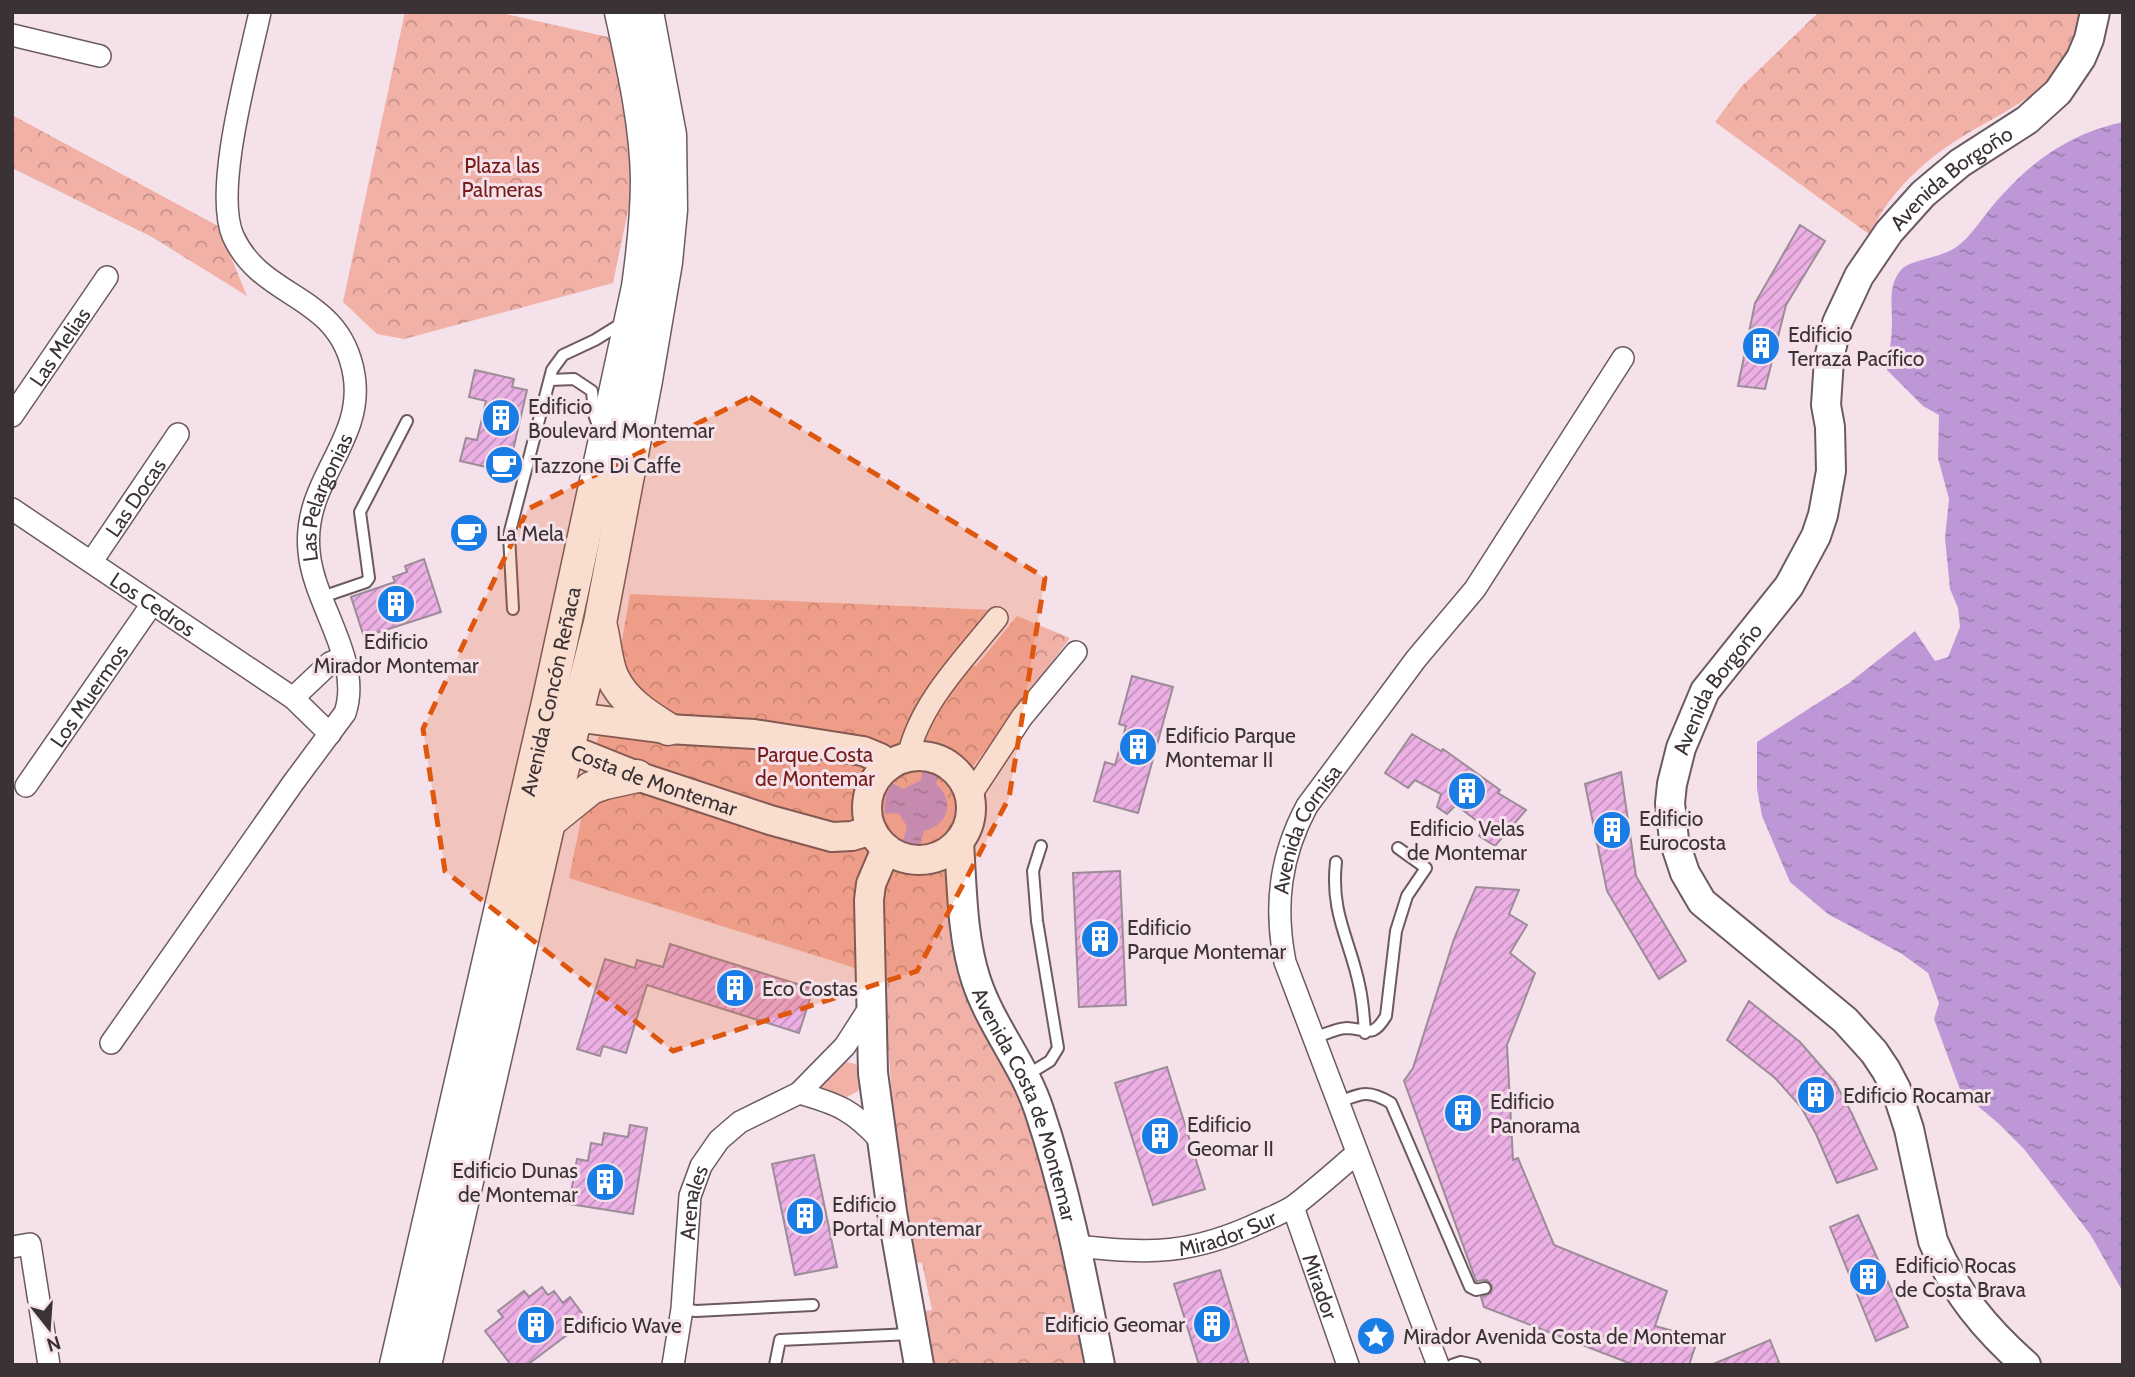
<svg xmlns="http://www.w3.org/2000/svg" width="2135" height="1377" viewBox="0 0 2135 1377" font-family="Cabin,sans-serif">
<style>
.grass{fill:#f2b1a7}
.forest{fill:url(#forest-crowns)}
.water{fill:url(#water-ripples)}
.building{fill:url(#building-hatch);stroke:#9b8c98;stroke-width:2}
.lines{fill:none;stroke-linecap:round;stroke-linejoin:round}
.lane-casing{stroke:#6c5a62;stroke-width:14}
.street-casing{stroke:#6c5a62;stroke-width:24}
.secondary-casing{stroke:#6c5a62;stroke-width:32}
.primary-casing{stroke:#6c5a62;stroke-width:35}
.lane{stroke:#fff;stroke-width:10}
.street{stroke:#fff;stroke-width:21}
.secondary{stroke:#fff;stroke-width:28}
.primary{stroke:#fff;stroke-width:32}
.marked{fill:#df570e;fill-opacity:0.2;stroke:#df570e;stroke-width:5;stroke-dasharray:14 9;stroke-linejoin:round}
.labels{text-anchor:middle;dominant-baseline:central;stroke-width:6;stroke-linejoin:round;paint-order:stroke}
.park-label{font-size:21px;fill:#761b15;stroke:#f5e1e9}
.street-label{font-size:21px;fill:#3a3235;stroke:#f5e1e9}
.poi-label{font-size:21px;fill:#3a3235;stroke:#f5e1e9;text-anchor:start}
</style>
<defs>
<pattern id="forest-crowns" width="20" height="18" patternUnits="userSpaceOnUse" patternTransform="scale(1.75)"><rect width="20" height="18" fill="#f2b1a7"/><path d="M2 6a3 3 0 1 1 6 0M12 15a3 3 0 1 1 6 0" fill="none" stroke="#c59189"/></pattern>
<pattern id="water-ripples" width="26" height="14" patternUnits="userSpaceOnUse" patternTransform="scale(1.75)"><rect width="26" height="14" fill="#be98d6"/><path d="M2 4q2-2 4 0t4 0M15 11q2-2 4 0t4 0" fill="none" stroke="#9b7dae"/></pattern>
<pattern id="building-hatch" width="6" height="6" patternUnits="userSpaceOnUse" patternTransform="scale(1.75)"><rect width="6" height="6" fill="#ecb0e4"/><path d="M-1 1l2-2M0 6l6-6M5 7l2-2" fill="none" stroke="#c090ba"/></pattern>
</defs>
<rect width="100%" height="100%" fill="#f5e1e9"/>
<!-- grass -->
<path class="grass" d="M 841,1061 L 856,1064 L 862,1078 L 858,1091 L 847,1097 L 817,1086 Z"/>
<!-- forest -->
<path class="forest" d="M 405,12 L 497,12 L 617,39 L 634,182 L 613,283 L 404,339 L 377,334 L 343,302 Z
M 1819,12 L 2085,12 C 2075,40 2064,66 2042,86 C 2020,106 1991,119 1965,135 C 1928,157 1887,193 1870,235 L 1715,122 L 1741,87 Z
M 12,115 L 218,226 L 247,296 L 152,237 L 12,168 Z
M 630,594 L 992,610 L 957,662 L 976,666 L 1017,616 L 1070,638 L 969,772 L 964,821 L 950,841 L 947,884 L 950,932 L 967,993 L 1027,1117 L 1058,1232 L 1087,1365 L 932,1365 L 920,1312 L 932,1310 L 922,1263 L 912,1262 L 897,1164 L 883,979 L 849,966 L 569,878 L 599,733 L 663,741 L 619,658 Z"/>
<!-- water -->
<path class="water" d="M 2123,122 L 2123,1292 L 2090,1234 L 2024,1149 L 1998,1123 L 1961,1092 L 1934,1019 L 1939,1003 L 1928,973 L 1902,954 L 1828,914 L 1790,882 L 1762,816 L 1757,789 L 1757,742 L 1849,683 L 1915,631 L 1935,661 L 1948,657 L 1960,627 L 1958,608 L 1950,589 L 1945,538 L 1949,499 L 1938,458 L 1939,415 L 1923,406 L 1887,370 C 1889,354 1892,338 1892,322 C 1892,304 1888,285 1901,270 C 1909,260 1940,258 1955,248 C 1970,238 1982,218 1994,204 C 2030,162 2068,134 2123,122 Z
M 923,766 L 941,770 L 936,784 C 955,801 949,825 924,831 L 920,844 L 914,845 L 903,841 L 907,826 L 898,813 L 885,814 C 884,802 886,793 892,783 L 903,789 L 921,780 Z"/>
<!-- building -->
<path class="building" d="M 1800,225 L 1825,241 L 1786,305 L 1765,389 L 1738,386 L 1755,303 Z
M 475,370 L 514,379 L 512,387 L 527,390 L 508,472 L 460,461 L 466,438 L 477,440 L 486,401 L 469,397 Z
M 424,559 L 441,612 L 364,637 L 351,597 L 395,582 L 393,577 L 407,572 L 405,566 Z
M 1132,676 L 1173,687 L 1138,813 L 1094,801 L 1105,762 L 1115,765 L 1126,726 L 1119,724 Z
M 1412,734 L 1441,751 L 1443,749 L 1500,790 L 1498,793 L 1526,810 L 1495,846 L 1479,836 L 1485,827 L 1456,805 L 1447,814 L 1437,807 L 1441,794 L 1415,780 L 1408,788 L 1385,773 Z
M 1621,772 L 1636,876 L 1686,961 L 1659,979 L 1607,891 L 1585,784 Z
M 1120,871 L 1126,1005 L 1079,1007 L 1073,873 Z
M 1476,887 L 1519,890 L 1509,914 L 1527,925 L 1510,953 L 1535,973 L 1507,1045 L 1513,1160 L 1518,1158 L 1554,1245 L 1667,1291 L 1655,1326 L 1698,1338 L 1689,1365 L 1634,1365 L 1484,1307 L 1481,1297 L 1491,1293 L 1492,1286 L 1487,1280 L 1476,1281 L 1404,1081 L 1413,1068 L 1454,939 Z
M 670,944 L 813,989 L 799,1033 L 647,985 L 626,1053 L 603,1046 L 600,1056 L 577,1049 L 605,959 L 635,968 L 637,960 L 663,967 Z
M 1749,1001 L 1800,1042 L 1835,1082 L 1852,1114 L 1877,1169 L 1837,1183 L 1816,1134 L 1801,1107 L 1775,1078 L 1727,1040 Z
M 1167,1067 L 1205,1189 L 1153,1205 L 1115,1083 Z
M 630,1125 L 647,1128 L 633,1214 L 569,1204 L 577,1159 L 588,1161 L 591,1143 L 602,1145 L 604,1133 L 628,1137 Z
M 814,1155 L 837,1267 L 795,1275 L 772,1164 Z
M 1858,1215 L 1908,1327 L 1876,1341 L 1830,1227 Z
M 1220,1270 L 1249,1365 L 1199,1365 L 1174,1284 Z
M 542,1287 L 548,1295 L 554,1291 L 563,1303 L 570,1297 L 587,1320 L 527,1365 L 511,1365 L 485,1331 L 503,1317 L 498,1311 L 524,1291 L 529,1297 Z
M 1770,1340 L 1780,1365 L 1711,1365 Z"/>
<g class="lines">
<defs>
<path id="lane" d="M 550,380 L 574,379 L 592,391 L 594,414 L 599,429
M 322,597 L 366,582 L 369,578 L 360,512 L 407,421
M 513,609 L 509,535 L 552,370 L 563,355 L 595,340 L 624,322
M 1336,862 C 1330,915 1351,941 1360,989 C 1363,1003 1364,1018 1365,1033
M 1313,1038 C 1324,1035 1337,1028 1347,1028 C 1368,1029 1372,1039 1386,1016 L 1396,931 L 1407,896 L 1426,868 L 1398,848
M 1027,1075 L 1050,1061 L 1058,1048 L 1037,921 L 1033,871 L 1041,846
M 1337,1103 C 1361,1093 1368,1089 1391,1103 L 1470,1287 L 1476,1290 L 1485,1288
M 682,1309 L 696,1311 L 813,1305
M 775,1365 L 780,1340 L 911,1334
M 1452,1365 L 1461,1362 L 1475,1365"/>
<g id="street">
<path d="M 12,35 L 100,56"/>
<path id="s1" d="M 12,416 L 107,277"/>
<path id="s2" d="M 12,509 L 293,698 L 330,734"/>
<path id="s3" d="M 92,561 L 178,434"/>
<path d="M 293,698 L 330,663 L 343,657"/>
<path d="M 908,757 C 919,704 964,659 997,618"/>
<path id="s4" d="M 26,786 L 152,604"/>
<path d="M 970,796 L 1022,717 L 1076,652"/>
<path id="s5" d="M 111,1043 L 293,783 L 345,713 C 363,660 313,604 309,551 C 302,480 365,442 354,375 C 340,292 263,302 233,236 C 213,190 249,64 260,12"/>
<path d="M 799,1093 C 838,1104 853,1110 881,1141"/>
<path id="s6" d="M 1293,1207 L 1348,1365"/>
<path id="s7" d="M 1076,1246 C 1151,1254 1191,1255 1261,1222 C 1272,1217 1285,1212 1295,1205 C 1316,1189 1337,1170 1357,1153"/>
<path d="M 12,1247 L 30,1244 L 49,1365"/>
<path id="s8" d="M 673,1365 L 682,1309 L 690,1196 L 701,1166 L 719,1140 L 740,1122 L 799,1093 L 845,1046 L 870,1007"/>
<path id="s9" d="M 1438,1365 L 1285,962 C 1274,906 1280,856 1307,806 L 1416,659 L 1475,589 L 1623,358"/>
</g>
<g id="secondary">
<path d="M 554,720 L 575,717 L 668,729 L 754,734 L 863,751 L 880,758 L 890,765"/>
<path id="s10" d="M 553,732 L 567,748 L 637,776 L 770,820 L 832,837 L 852,836 L 872,830"/>
<circle cx="919" cy="808" r="52"/>
<path id="s11" d="M 959,843 C 962,888 962,937 976,980 C 991,1026 1024,1064 1039,1110 C 1067,1193 1083,1279 1100,1365"/>
<path d="M 886,849 L 871,884 L 869,900 L 873,1073 L 892,1212 L 919,1365"/>
<path id="s12" d="M 2026,1365 C 1985,1329 1954,1291 1933,1241 L 1909,1129 L 1896,1089 L 1886,1070 L 1874,1052 L 1845,1020 L 1702,902 L 1685,873 L 1674,840 L 1670,803 L 1672,784 L 1681,748 L 1705,691 L 1789,586 L 1816,536 L 1823,515 L 1831,471 L 1830,427 L 1826,405 L 1829,359 L 1837,323 L 1859,276 L 1889,232 L 1923,194 L 1960,163 L 2027,120 L 2058,92 L 2081,58 L 2089,39 L 2095,12"/>
</g>
<g id="primary">
<path d="M 601,627 C 605,643 606,662 612,676 C 623,701 647,716 668,729"/>
<path d="M 549,822 L 591,788 L 605,783 L 637,776"/>
<path id="s13" d="M 396,1365 L 549,698 L 638,287 C 643,251 647,215 647,179 C 646,123 633,67 621,12"/>
<path d="M 425,1365 L 549,822 L 600,623 L 646,380 L 666,262 L 671,210 L 670,135 L 647,12"/>
</g>
</defs>
<!-- lane casing -->
<use href="#lane" class="lane-casing"/>
<!-- street casing -->
<use href="#street" class="street-casing"/>
<!-- secondary casing -->
<use href="#secondary" class="secondary-casing"/>
<!-- primary casing -->
<use href="#primary" class="primary-casing"/>
<!-- lane -->
<use href="#lane" class="lane"/>
<!-- street -->
<use href="#street" class="street"/>
<!-- secondary -->
<use href="#secondary" class="secondary"/>
<!-- primary -->
<use href="#primary" class="primary"/>
</g>
<!-- marked area -->
<path class="marked" d="M 750,397 L 1045,578 L 1009,798 L 917,971 L 673,1051 L 445,871 L 423,729 L 528,509 Z"/>
<!-- icons -->
<defs>
<symbol id="building-disc" viewBox="-11 -11 22 22"><circle r="9.5" fill="#1a7de5" stroke="#f5e1e9"/><path d="M-4-6H4V6H1V3H-1V6H-4ZM-2.5-4.3h1.7v1.8h-1.7ZM.8-4.3h1.7v1.8H.8ZM-2.5-1h1.7V.8h-1.7ZM.8-1h1.7V.8H.8Z" fill="#fff"/></symbol>
<symbol id="cafe-disc" viewBox="-11 -11 22 22"><circle r="9.5" fill="#1a7de5" stroke="#f5e1e9"/><path d="M-5.5-4.5H6V0H3Q3 3.5 0 3.5H-2.5Q-5.5 3.5-5.5 0ZM3-3.2v2h1.7v-2ZM-6 4.5H4V6H-6Z" fill="#fff"/></symbol>
<symbol id="sight-disc" viewBox="-11 -11 22 22"><circle r="9.5" fill="#1a7de5" stroke="#f5e1e9"/><path d="M0-6L1.8-2.2L6-1.7L2.9 1.2L3.7 5.4L0 3.3L-3.7 5.4L-2.9 1.2L-6-1.7L-1.8-2.2Z" fill="#fff"/></symbol>
</defs>
<g fill-rule="evenodd">
<use href="#building-disc" x="1739" y="324" width="44" height="44"/>
<use href="#building-disc" x="479" y="396" width="44" height="44"/>
<use href="#cafe-disc" x="482" y="443" width="44" height="44"/>
<use href="#cafe-disc" x="447" y="511" width="44" height="44"/>
<use href="#building-disc" x="374" y="582" width="44" height="44"/>
<use href="#building-disc" x="1116" y="725" width="44" height="44"/>
<use href="#building-disc" x="1445" y="769" width="44" height="44"/>
<use href="#building-disc" x="1590" y="808" width="44" height="44"/>
<use href="#building-disc" x="1078" y="917" width="44" height="44"/>
<use href="#building-disc" x="713" y="966" width="44" height="44"/>
<use href="#building-disc" x="1794" y="1073" width="44" height="44"/>
<use href="#building-disc" x="1441" y="1091" width="44" height="44"/>
<use href="#building-disc" x="1138" y="1114" width="44" height="44"/>
<use href="#building-disc" x="583" y="1160" width="44" height="44"/>
<use href="#building-disc" x="783" y="1194" width="44" height="44"/>
<use href="#building-disc" x="1846" y="1255" width="44" height="44"/>
<use href="#building-disc" x="1190" y="1302" width="44" height="44"/>
<use href="#building-disc" x="514" y="1303" width="44" height="44"/>
<use href="#sight-disc" x="1354" y="1314" width="44" height="44"/>
</g>
<g class="labels">
<!-- park labels -->
<g class="park-label">
<text x="502" y="165">Plaza las<tspan x="502" dy="24">Palmeras</tspan></text>
<text x="815" y="754">Parque Costa<tspan x="815" dy="24">de Montemar</tspan></text>
</g>
<!-- street labels -->
<g class="street-label">
<text stroke="none"><textPath href="#s12" startOffset="1404">Avenida Borgoño</textPath></text>
<text stroke="none"><textPath href="#s1" startOffset="84">Las Melias</textPath></text>
<text stroke="none"><textPath href="#s3" startOffset="77">Las Docas</textPath></text>
<text stroke="none"><textPath href="#s5" startOffset="630">Las Pelargonias</textPath></text>
<text stroke="none"><textPath href="#s2" startOffset="170">Los Cedros</textPath></text>
<text stroke="none"><textPath href="#s13" startOffset="691">Avenida Concón Reñaca</textPath></text>
<text stroke="none"><textPath href="#s12" startOffset="816">Avenida Borgoño</textPath></text>
<text stroke="none"><textPath href="#s4" startOffset="110">Los Muermos</textPath></text>
<text stroke="none"><textPath href="#s10" startOffset="114">Costa de Montemar</textPath></text>
<text stroke="none"><textPath href="#s9" startOffset="570">Avenida Cornisa</textPath></text>
<text stroke="none"><textPath href="#s11" startOffset="273">Avenida Costa de Montemar</textPath></text>
<text stroke="none"><textPath href="#s8" startOffset="164">Arenales</textPath></text>
<text stroke="none"><textPath href="#s7" startOffset="154">Mirador Sur</textPath></text>
<text stroke="none"><textPath href="#s6" startOffset="84">Mirador</textPath></text>
</g>
<!-- poi labels -->
<g class="poi-label">
<text x="1788" y="334">Edificio<tspan x="1788" dy="24">Terraza Pacífico</tspan></text>
<text x="528" y="406">Edificio<tspan x="528" dy="24">Boulevard Montemar</tspan></text>
<text x="531" y="465">Tazzone Di Caffe</text>
<text x="496" y="533">La Mela</text>
<text x="396" y="641" text-anchor="middle">Edificio<tspan x="396" dy="24">Mirador Montemar</tspan></text>
<text x="1165" y="735">Edificio Parque<tspan x="1165" dy="24">Montemar II</tspan></text>
<text x="1639" y="818">Edificio<tspan x="1639" dy="24">Eurocosta</tspan></text>
<text x="1467" y="828" text-anchor="middle">Edificio Velas<tspan x="1467" dy="24">de Montemar</tspan></text>
<text x="1127" y="927">Edificio<tspan x="1127" dy="24">Parque Montemar</tspan></text>
<text x="762" y="988">Eco Costas</text>
<text x="1843" y="1095">Edificio Rocamar</text>
<text x="1490" y="1101">Edificio<tspan x="1490" dy="24">Panorama</tspan></text>
<text x="1187" y="1124">Edificio<tspan x="1187" dy="24">Geomar II</tspan></text>
<text x="578" y="1170" text-anchor="end">Edificio Dunas<tspan x="578" dy="24">de Montemar</tspan></text>
<text x="832" y="1204">Edificio<tspan x="832" dy="24">Portal Montemar</tspan></text>
<text x="1895" y="1265">Edificio Rocas<tspan x="1895" dy="24">de Costa Brava</tspan></text>
<text x="1185" y="1324" text-anchor="end">Edificio Geomar</text>
<text x="563" y="1325">Edificio Wave</text>
<text x="1403" y="1336">Mirador Avenida Costa de Montemar</text>
</g>
</g>
<!-- border -->
<rect width="2135" height="1377" fill="none" stroke="#3a3235" stroke-width="28"/>
<!-- north arrow -->
<g transform="translate(49 1328) rotate(163)" stroke="#f5e1e9" stroke-width="5" paint-order="stroke">
<path d="M0-5L12 26L0 18L-12 26Z" fill="#3a3235"/>
<text y="-10" font-size="19" font-weight="bold" text-anchor="middle" fill="#3a3235">N</text>
</g>
</svg>
